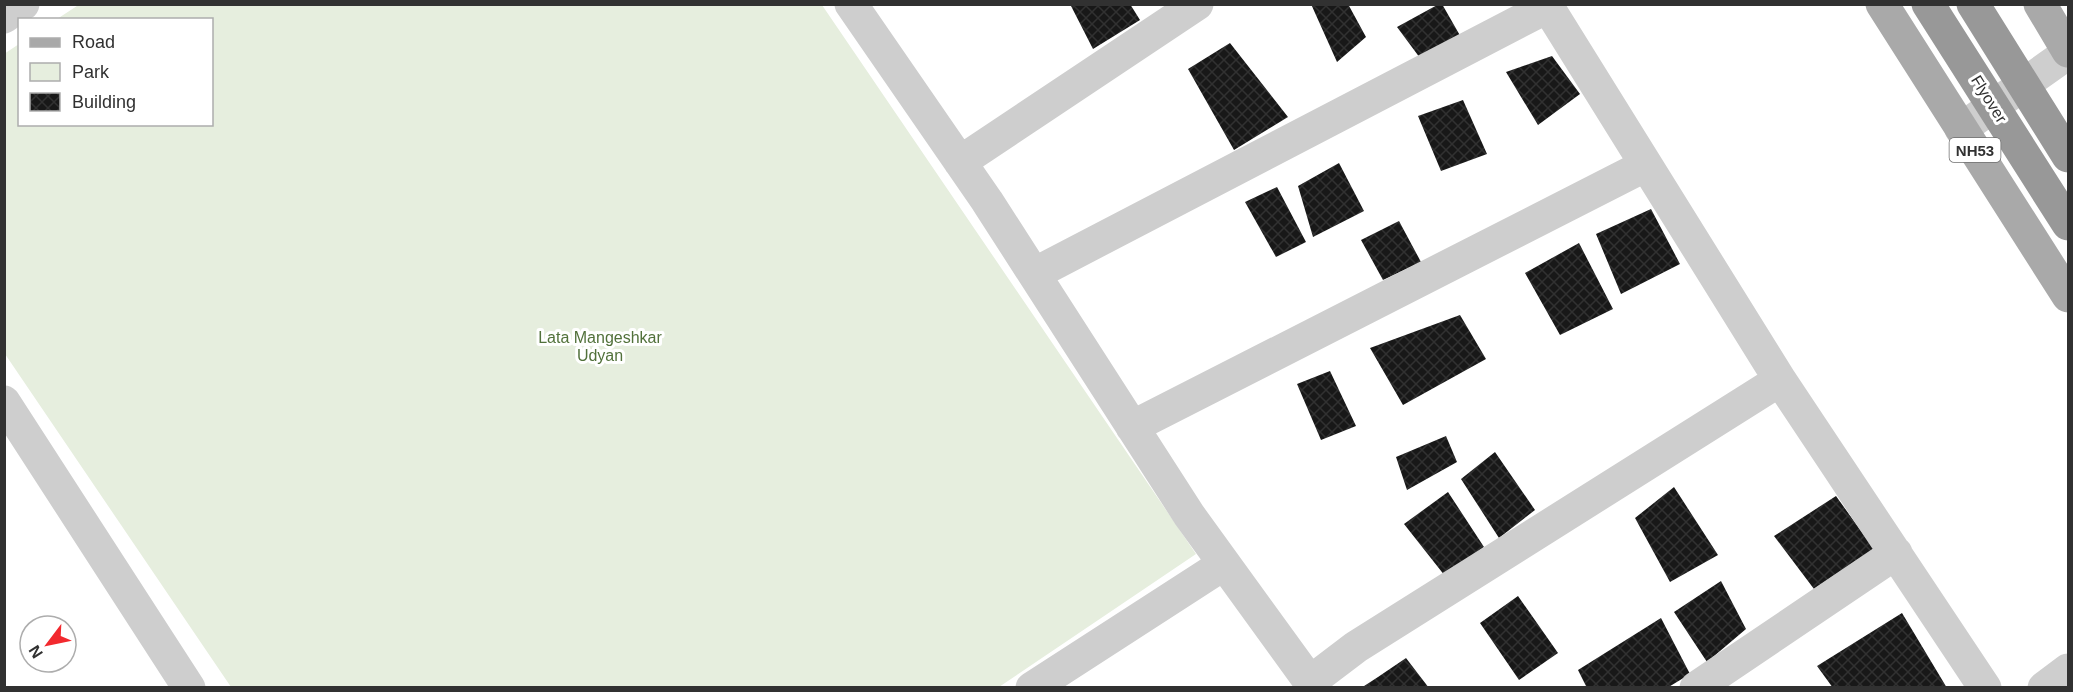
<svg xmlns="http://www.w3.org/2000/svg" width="2073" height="692" viewBox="0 0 2073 692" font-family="Helvetica,sans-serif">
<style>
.green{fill:#e6eede}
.building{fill:url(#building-cross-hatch)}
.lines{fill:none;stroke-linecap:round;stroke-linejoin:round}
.minor{stroke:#cecece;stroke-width:33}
.major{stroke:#a9a9a9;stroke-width:33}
.highway-bridge{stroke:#989898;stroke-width:33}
.labels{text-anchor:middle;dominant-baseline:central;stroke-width:6;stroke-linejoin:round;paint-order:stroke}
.shield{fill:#fff;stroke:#6f6f6f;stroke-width:1.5}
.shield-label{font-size:15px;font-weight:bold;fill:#313131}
.street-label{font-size:16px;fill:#313131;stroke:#fff}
.park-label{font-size:16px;fill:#51713a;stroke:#fff}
</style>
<defs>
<pattern id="building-cross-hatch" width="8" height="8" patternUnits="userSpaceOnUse" patternTransform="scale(1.5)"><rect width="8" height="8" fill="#181818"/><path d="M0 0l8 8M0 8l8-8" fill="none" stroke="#313131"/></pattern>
</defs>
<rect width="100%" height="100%" fill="#fff"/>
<!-- green -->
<path class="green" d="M 80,4 L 822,5 L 1196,554 L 999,687 L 231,687 L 5,354 L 4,54 L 19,44 L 20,124 L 212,124 L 212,20 L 57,19 Z"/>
<!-- building -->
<path class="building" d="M 1070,4 L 1130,4 L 1140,20 L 1093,49 Z
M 1311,4 L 1348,4 L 1366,37 L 1337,62 Z
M 1439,4 L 1442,4 L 1462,39 L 1420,58 L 1397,27 Z
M 1230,43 L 1288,117 L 1234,150 L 1188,69 Z
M 1552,56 L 1580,94 L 1538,125 L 1506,72 Z
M 1463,100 L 1487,154 L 1441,171 L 1418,116 Z
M 1339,163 L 1364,211 L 1313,237 L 1298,186 Z
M 1277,187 L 1306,242 L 1276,257 L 1245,202 Z
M 1651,209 L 1680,264 L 1621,294 L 1596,234 Z
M 1399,221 L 1421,262 L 1383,280 L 1361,240 Z
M 1579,243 L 1613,309 L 1560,335 L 1525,273 Z
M 1460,315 L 1486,359 L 1403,405 L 1370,348 Z
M 1330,371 L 1356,426 L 1321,440 L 1297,384 Z
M 1446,436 L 1457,462 L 1407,490 L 1396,457 Z
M 1495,452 L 1535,510 L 1499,538 L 1461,479 Z
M 1674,487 L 1718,555 L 1670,582 L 1635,518 Z
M 1448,492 L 1484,547 L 1445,576 L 1404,524 Z
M 1836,496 L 1874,549 L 1814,589 L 1774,536 Z
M 1721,581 L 1746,629 L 1707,662 L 1674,612 Z
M 1518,596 L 1558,653 L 1519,680 L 1480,623 Z
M 1902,613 L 1947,688 L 1833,688 L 1817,666 Z
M 1661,618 L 1690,674 L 1667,688 L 1587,688 L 1578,670 Z
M 1406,658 L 1429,688 L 1361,688 L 1378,677 Z"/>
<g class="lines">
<!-- minor -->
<path class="minor" d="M 851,4 L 987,201 L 1189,515 L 1310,682
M 1546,4 L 1780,380
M 4,17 L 23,4
M 1961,129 L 2068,53
M 960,162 L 1197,4
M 1034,274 L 1547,7
M 4,402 L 189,688
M 1132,427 L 1646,165
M 1032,688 L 1224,564
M 1314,688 L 1310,682 L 1356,647 L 1780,380 L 1985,688
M 1696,688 L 1896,553
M 2044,688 L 2068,670"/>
<!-- major -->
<path class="major" d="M 1882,4 L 2068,296
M 2040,4 L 2068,51"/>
<!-- highway-bridge -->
<path class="highway-bridge" d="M 1928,4 L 2068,224
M 1973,4 L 2068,156"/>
</g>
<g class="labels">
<!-- shield labels -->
<rect class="shield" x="1949.5" y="138" width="51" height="24" rx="4.5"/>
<g class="shield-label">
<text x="1975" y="150">NH53</text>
</g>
<!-- street labels -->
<g class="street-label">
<text transform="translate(1989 99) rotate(58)">Flyover</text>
</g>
<!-- park labels -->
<g class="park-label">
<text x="600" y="337">Lata Mangeshkar<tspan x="600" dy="18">Udyan</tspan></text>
</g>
</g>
<!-- border -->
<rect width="2073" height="692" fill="none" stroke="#313131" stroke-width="12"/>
<!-- legend -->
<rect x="18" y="18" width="195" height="108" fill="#ffffff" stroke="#adadad" stroke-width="1.5"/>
<rect x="30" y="38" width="30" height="9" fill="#a9a9a9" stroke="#adadad" stroke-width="1.5"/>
<text x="72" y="48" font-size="18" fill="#313131">Road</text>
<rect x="30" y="63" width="30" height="18" fill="#e6eede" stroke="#adadad" stroke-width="1.5"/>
<text x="72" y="78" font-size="18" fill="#313131">Park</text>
<rect x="30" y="93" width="30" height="18" fill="url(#building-cross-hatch)" stroke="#adadad" stroke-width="1.5"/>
<text x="72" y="108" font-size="18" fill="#313131">Building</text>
<!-- north arrow -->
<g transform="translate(48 644) rotate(238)"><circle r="28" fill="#ffffff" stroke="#adadad" stroke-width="1.5"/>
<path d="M0-4.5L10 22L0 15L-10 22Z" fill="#f2292e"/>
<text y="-9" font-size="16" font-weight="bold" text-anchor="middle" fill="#313131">N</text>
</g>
</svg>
